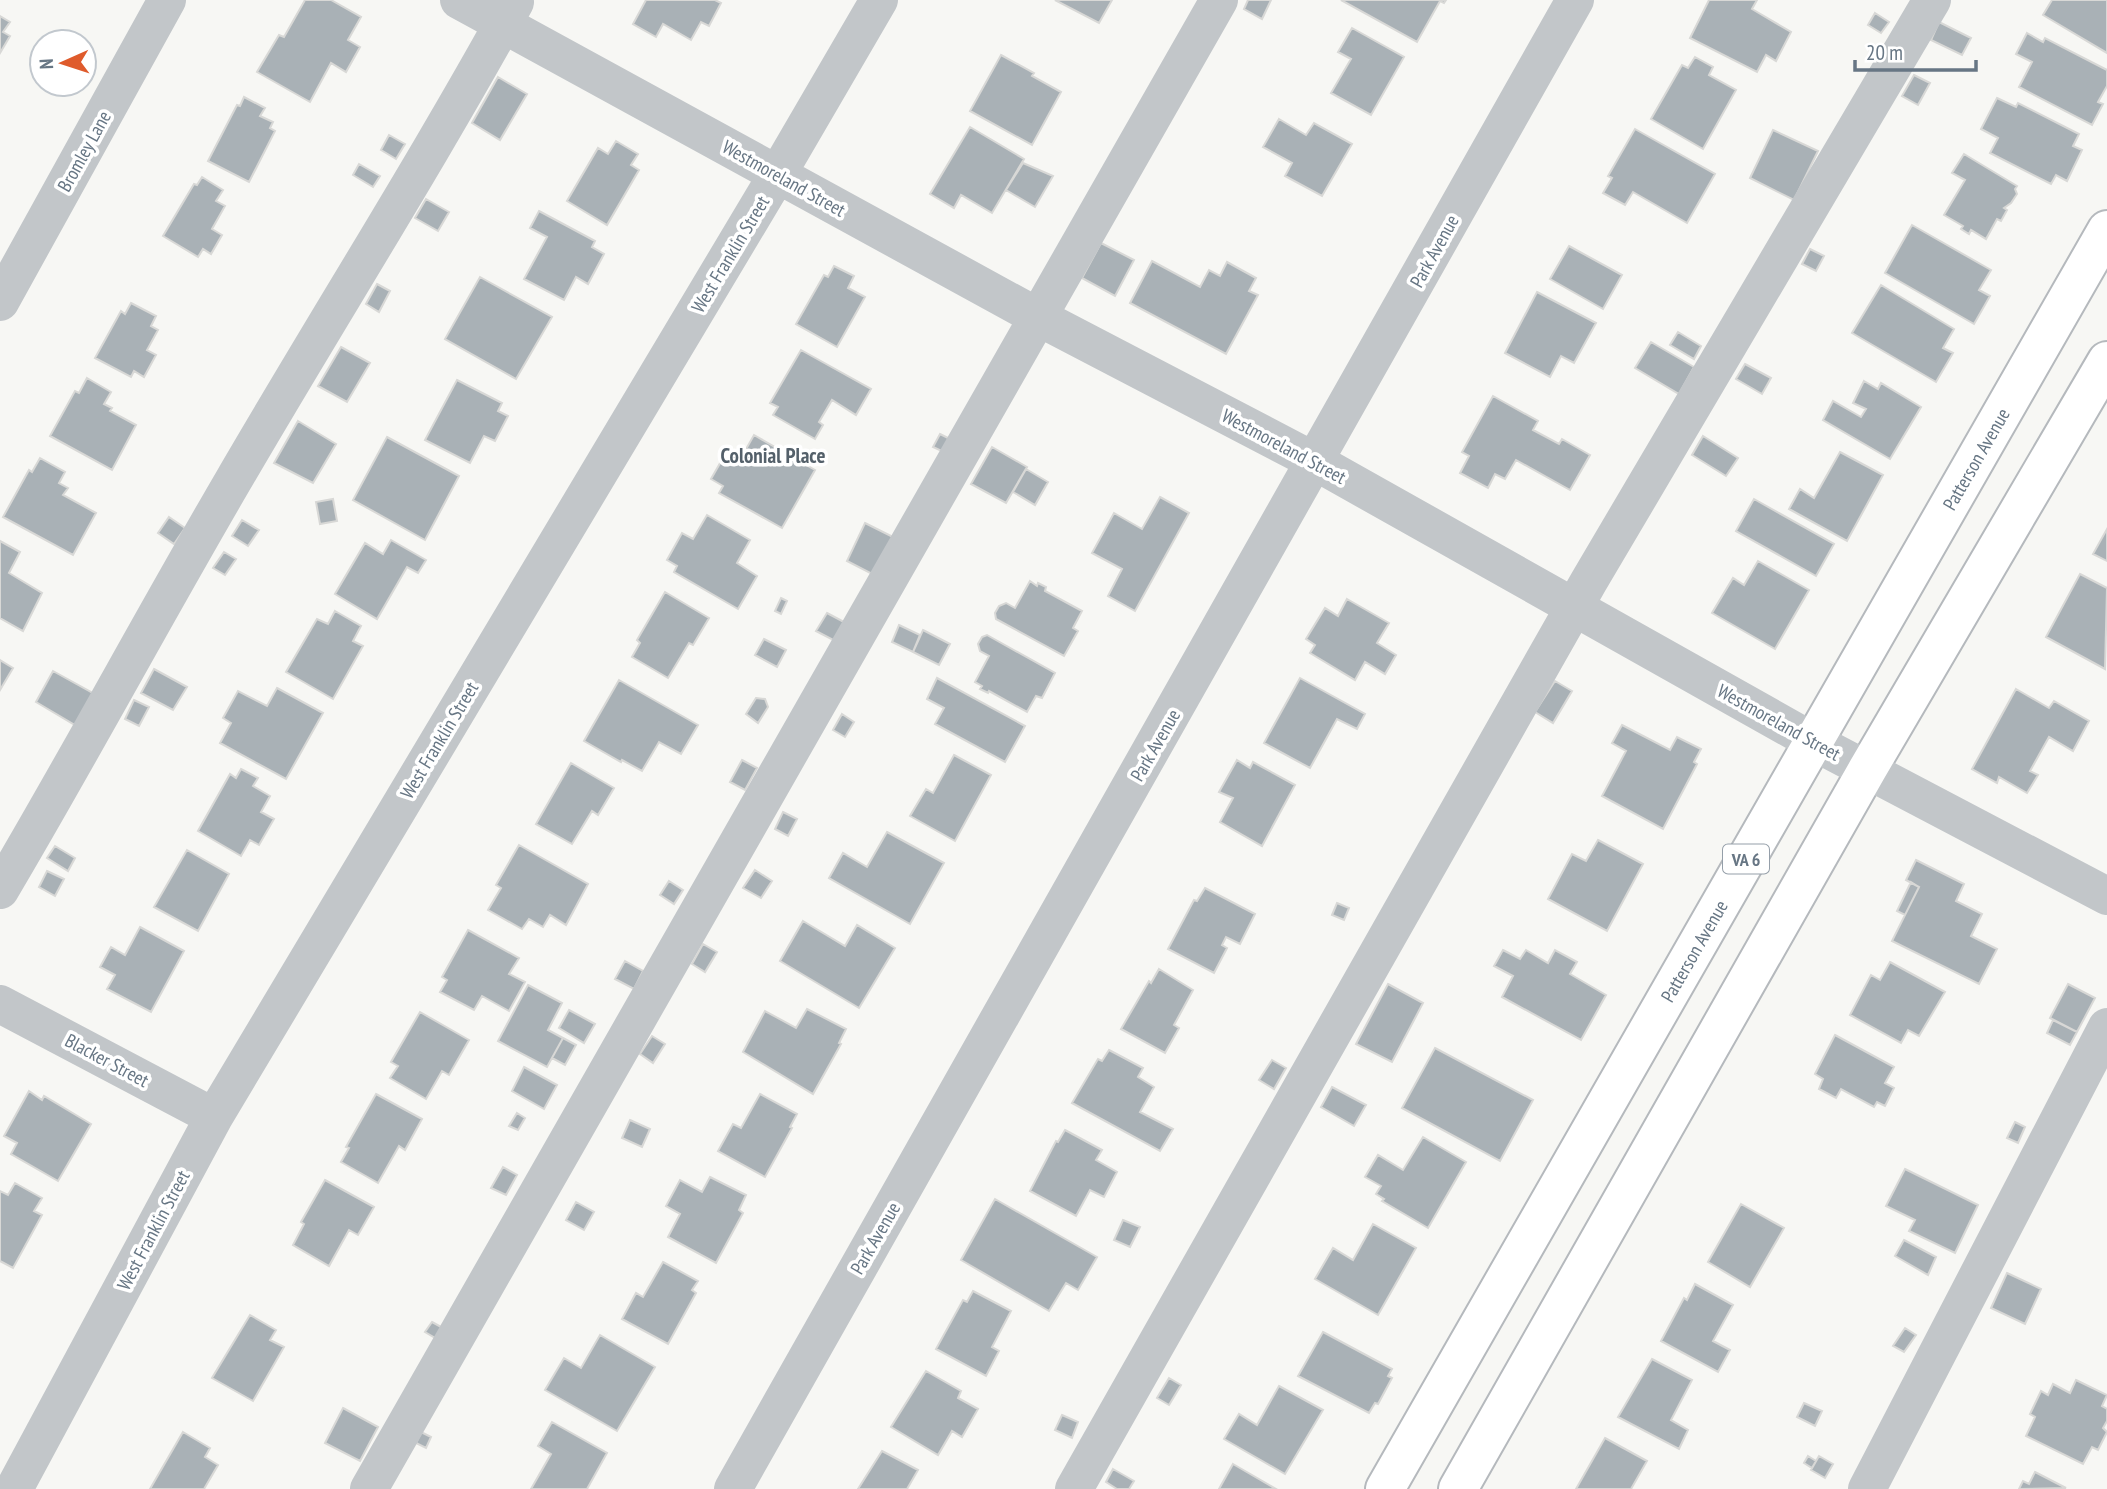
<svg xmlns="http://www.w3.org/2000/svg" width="2107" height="1489" viewBox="0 0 2107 1489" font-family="'PT Sans Narrow',sans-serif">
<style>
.building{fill:#a9b1b6;stroke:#d8d8d6;stroke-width:2}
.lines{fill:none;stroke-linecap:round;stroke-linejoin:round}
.major-casing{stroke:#b5b9bd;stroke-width:42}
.minor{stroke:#c2c6c9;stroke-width:38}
.major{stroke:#fff;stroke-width:38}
.labels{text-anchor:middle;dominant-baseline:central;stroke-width:7;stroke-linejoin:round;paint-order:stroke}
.shield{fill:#fff;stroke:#959fa9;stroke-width:2}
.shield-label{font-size:18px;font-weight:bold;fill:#677684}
.street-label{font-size:19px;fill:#677684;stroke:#fff}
.neighbourhood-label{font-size:21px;font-weight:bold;fill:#54606a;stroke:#fff}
</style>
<rect width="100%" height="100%" fill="#f7f7f4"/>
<!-- building -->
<path class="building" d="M 305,0 L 331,0 L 361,17 L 348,40 L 360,47 L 346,72 L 331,63 L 310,102 L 257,72 L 279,35 L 284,37 Z
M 646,0 L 715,0 L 721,3 L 709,26 L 701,22 L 691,40 L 663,24 L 656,37 L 633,24 Z
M 1055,0 L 1112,0 L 1099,23 Z
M 1248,0 L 1271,0 L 1262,19 L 1244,9 Z
M 1341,0 L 1446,0 L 1444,3 L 1440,1 L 1417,42 Z
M 1709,0 L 1757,0 L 1752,9 L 1791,32 L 1776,61 L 1766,55 L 1757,72 L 1690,38 Z
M 2052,0 L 2107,0 L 2107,53 L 2043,15 Z
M 1875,13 L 1889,22 L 1881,33 L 1868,25 Z
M 0,16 L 10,22 L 3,32 L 10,36 L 0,53 Z
M 1939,22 L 1971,38 L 1962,55 L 1931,40 Z
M 1352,28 L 1404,57 L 1371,115 L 1331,93 L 1351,59 L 1338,52 Z
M 2027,33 L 2043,42 L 2045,38 L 2107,70 L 2107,86 L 2098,102 L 2103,104 L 2092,125 L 2019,87 L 2032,62 L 2016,54 Z
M 1001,55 L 1034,73 L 1032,76 L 1061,92 L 1032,145 L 970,111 Z
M 1695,57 L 1713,67 L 1709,75 L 1736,90 L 1703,149 L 1651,119 L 1682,65 L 1688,68 Z
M 1914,75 L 1930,83 L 1918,105 L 1902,96 Z
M 498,77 L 527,94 L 500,140 L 472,123 Z
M 244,97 L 265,108 L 260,116 L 273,122 L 270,128 L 275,131 L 249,182 L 208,161 L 237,105 L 240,106 Z
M 1997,98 L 2016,107 L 2018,103 L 2079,134 L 2073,146 L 2082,150 L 2067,181 L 2056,175 L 2051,184 L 1990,153 L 1998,138 L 1981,129 Z
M 1279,119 L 1306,135 L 1314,123 L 1352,144 L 1322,196 L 1285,176 L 1292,163 L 1263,147 Z
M 970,127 L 1024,159 L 992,213 L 961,195 L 954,208 L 930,194 Z
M 1635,129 L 1715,174 L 1687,223 L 1633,192 L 1625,205 L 1603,193 L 1612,178 L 1608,176 Z
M 1773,130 L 1818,151 L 1794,200 L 1750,178 Z
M 389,135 L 405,144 L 396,159 L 381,150 Z
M 616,141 L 638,154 L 631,165 L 639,170 L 607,225 L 567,201 L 598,148 L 608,154 Z
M 1964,154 L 2017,186 L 2015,189 L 2017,194 L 2011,203 L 2004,208 L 2007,210 L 2001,221 L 1997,219 L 1986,239 L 1971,230 L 1969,234 L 1961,229 L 1963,226 L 1944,215 L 1965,180 L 1952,173 Z
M 1023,163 L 1053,176 L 1035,207 L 1006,190 Z
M 359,164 L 380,176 L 373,187 L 353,175 Z
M 202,177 L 223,190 L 216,201 L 225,206 L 212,229 L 222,235 L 211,254 L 203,249 L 198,257 L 163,236 L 194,184 L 197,185 Z
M 426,199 L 449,212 L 438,231 L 415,218 Z
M 539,211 L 595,241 L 592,247 L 604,254 L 588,284 L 576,277 L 564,300 L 524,279 L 547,237 L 530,228 Z
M 1912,225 L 1991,270 L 1979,290 L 1990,296 L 1974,324 L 1885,273 Z
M 1101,243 L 1134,260 L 1115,296 L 1082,278 Z
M 1569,246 L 1622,275 L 1603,309 L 1550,279 Z
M 1810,249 L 1824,256 L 1816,271 L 1802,264 Z
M 1152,261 L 1200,287 L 1209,270 L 1220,276 L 1227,262 L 1256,278 L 1249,291 L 1258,295 L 1226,354 L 1130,303 Z
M 834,266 L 854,276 L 848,288 L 865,297 L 837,347 L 796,324 L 824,275 L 828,277 Z
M 480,277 L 552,317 L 516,379 L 445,339 Z
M 377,284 L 390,291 L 379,312 L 366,304 Z
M 1881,285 L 1954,329 L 1943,348 L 1953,353 L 1936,382 L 1852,333 Z
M 1537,292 L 1596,323 L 1574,363 L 1561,356 L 1550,377 L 1505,353 Z
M 131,303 L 156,316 L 151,326 L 158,330 L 147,350 L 156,355 L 144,377 L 134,371 L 131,377 L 95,358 L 121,311 L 125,314 Z
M 1678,332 L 1701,346 L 1694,359 L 1670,345 Z
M 1651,342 L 1694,367 L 1679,394 L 1635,368 Z
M 341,347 L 370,363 L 347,402 L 318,386 Z
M 801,350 L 871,389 L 856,415 L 832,400 L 819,422 L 823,425 L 815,439 L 773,415 L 778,407 L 770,403 Z
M 1745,364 L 1771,378 L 1762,394 L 1736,379 Z
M 87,378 L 111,392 L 104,404 L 112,408 L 110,411 L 136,425 L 112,470 L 50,436 L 75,391 L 79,393 Z
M 457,380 L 502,403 L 498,411 L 508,416 L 495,441 L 484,436 L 470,463 L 425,440 Z
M 1864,381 L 1878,389 L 1881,383 L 1921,407 L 1890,459 L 1823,420 L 1833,401 L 1861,417 L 1866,409 L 1853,403 Z
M 1493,396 L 1538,421 L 1533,430 L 1559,444 L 1562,439 L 1590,455 L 1570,490 L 1516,460 L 1505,479 L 1495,474 L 1488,488 L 1460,473 L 1469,456 L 1462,452 Z
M 298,421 L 336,444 L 313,483 L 274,463 Z
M 940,434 L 952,440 L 946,453 L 933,447 Z
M 754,435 L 815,470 L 782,528 L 719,493 L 723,486 L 711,479 L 727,451 L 741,458 Z
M 1703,436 L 1738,458 L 1726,476 L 1692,455 Z
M 387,437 L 459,476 L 425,540 L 353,500 Z
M 992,447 L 1027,467 L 1006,503 L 971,484 Z
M 1840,452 L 1883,475 L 1847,541 L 1789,509 L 1800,489 L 1814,498 Z
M 40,458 L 65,472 L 59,483 L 68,488 L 63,495 L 96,513 L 73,555 L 3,517 L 29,470 L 32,472 Z
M 1026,469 L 1048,482 L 1035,505 L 1013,492 Z
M 1160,497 L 1189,513 L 1135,611 L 1108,596 L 1122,569 L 1092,553 L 1114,513 L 1142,529 Z
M 333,499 L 337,521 L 320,524 L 316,502 Z
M 1754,499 L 1834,544 L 1816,576 L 1736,531 Z
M 707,515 L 750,540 L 737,563 L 757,576 L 738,609 L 674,572 L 677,566 L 667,560 L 682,533 L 693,539 Z
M 169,517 L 185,528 L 174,544 L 158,533 Z
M 242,520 L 259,530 L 248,546 L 232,536 Z
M 865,523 L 895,538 L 876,576 L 847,561 Z
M 2107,529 L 2107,561 L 2093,554 Z
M 391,540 L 426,560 L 418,573 L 407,567 L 377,619 L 335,594 L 365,543 L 383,554 Z
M 0,541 L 20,552 L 9,573 L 42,593 L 23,631 L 0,618 Z
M 224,552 L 236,559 L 225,575 L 213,568 Z
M 1758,561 L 1809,590 L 1775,649 L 1712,613 L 1733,578 L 1744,585 Z
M 2080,574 L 2107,588 L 2105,669 L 2046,637 Z
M 1030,581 L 1037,586 L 1038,583 L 1046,587 L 1045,591 L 1082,611 L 1073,628 L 1078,631 L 1064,656 L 996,619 L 995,613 L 999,606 L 1006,603 L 1015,608 Z
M 665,592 L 709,618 L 693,645 L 689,643 L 668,678 L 632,657 L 640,643 L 637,640 Z
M 781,598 L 787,601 L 781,614 L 775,611 Z
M 1347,599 L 1389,623 L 1377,643 L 1396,655 L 1385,674 L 1365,662 L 1355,680 L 1310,653 L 1315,645 L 1306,639 L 1325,608 L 1338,616 Z
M 335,611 L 361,626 L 353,641 L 363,646 L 333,699 L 286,672 L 317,619 L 328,624 Z
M 827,613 L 844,622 L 835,641 L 816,631 Z
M 899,625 L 920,635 L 913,652 L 892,642 Z
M 923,630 L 950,644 L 939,665 L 913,652 Z
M 987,635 L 1055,673 L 1042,698 L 1036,696 L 1027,712 L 989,691 L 988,693 L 980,689 L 982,686 L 975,682 L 989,656 L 980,651 L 978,644 L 982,637 Z
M 764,639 L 786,650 L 777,667 L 755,655 Z
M 0,660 L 13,668 L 0,690 Z
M 154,669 L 187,687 L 173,710 L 141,693 Z
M 53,671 L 98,696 L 80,728 L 36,702 Z
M 937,678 L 1025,726 L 1005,762 L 935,724 L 944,708 L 927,699 Z
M 1300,678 L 1365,714 L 1357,729 L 1337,719 L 1310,768 L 1264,743 Z
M 619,680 L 698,725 L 681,754 L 659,742 L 642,771 L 622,760 L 621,762 L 584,741 Z
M 1555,681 L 1572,691 L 1553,723 L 1535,712 Z
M 277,688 L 323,713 L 286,779 L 220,743 L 231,723 L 223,718 L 238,691 L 267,706 Z
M 2016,689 L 2049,708 L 2054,701 L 2089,721 L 2073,751 L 2049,737 L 2030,771 L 2038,775 L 2027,793 L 1999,777 L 1997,783 L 1972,769 Z
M 756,698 L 765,699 L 768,707 L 758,723 L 746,714 Z
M 134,700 L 149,707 L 139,726 L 125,719 Z
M 842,714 L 854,722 L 845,737 L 833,730 Z
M 1622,725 L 1670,750 L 1677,737 L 1701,749 L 1694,762 L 1697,764 L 1663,829 L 1602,796 L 1626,751 L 1612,743 Z
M 954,755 L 991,775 L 955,841 L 910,816 L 926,789 L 933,793 Z
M 742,760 L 757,768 L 745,790 L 730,782 Z
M 1237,760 L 1250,768 L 1253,762 L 1295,785 L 1262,846 L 1220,822 L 1233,798 L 1219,792 Z
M 571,763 L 614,788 L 598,815 L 592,811 L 572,844 L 536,824 Z
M 241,769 L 258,778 L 253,786 L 270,796 L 261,812 L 274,819 L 259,845 L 250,840 L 241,856 L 198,831 L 230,774 L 236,778 Z
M 783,812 L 797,819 L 788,836 L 775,829 Z
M 887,832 L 944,863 L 910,924 L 829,878 L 843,853 L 867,867 Z
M 1598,840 L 1643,864 L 1607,931 L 1548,899 L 1572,854 L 1586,861 Z
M 519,845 L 588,884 L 566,925 L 550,915 L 543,927 L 529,919 L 522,929 L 488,910 L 501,888 L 496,885 Z
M 55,846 L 75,858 L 68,871 L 47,858 Z
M 187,850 L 229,874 L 198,931 L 154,907 Z
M 1916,860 L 1964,884 L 1956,901 L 1982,914 L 1971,936 L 1997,949 L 1979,984 L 1892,941 L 1919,887 L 1906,880 Z
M 755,870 L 772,881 L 761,898 L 743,888 Z
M 47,871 L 64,879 L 55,896 L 39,887 Z
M 669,881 L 683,890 L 674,904 L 660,895 Z
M 1911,882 L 1919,887 L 1905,915 L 1897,911 Z
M 1205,888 L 1255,914 L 1240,944 L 1226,937 L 1222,945 L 1227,948 L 1214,973 L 1168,949 L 1194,900 L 1197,901 Z
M 1337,903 L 1349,908 L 1344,920 L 1332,915 Z
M 803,921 L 845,946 L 857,925 L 895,948 L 859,1008 L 780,961 Z
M 140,927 L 184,951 L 151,1012 L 107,989 L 115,975 L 100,967 L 111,947 L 125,955 Z
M 468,930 L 519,958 L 509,974 L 525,982 L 509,1011 L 482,996 L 474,1010 L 440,992 L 447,980 L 442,977 Z
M 703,944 L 717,952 L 705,972 L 692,964 Z
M 1503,950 L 1520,959 L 1526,950 L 1548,963 L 1555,950 L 1577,962 L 1570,974 L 1606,995 L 1581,1040 L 1502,997 L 1513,976 L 1494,966 Z
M 625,961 L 643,971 L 634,989 L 615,979 Z
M 1890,962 L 1945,992 L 1919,1036 L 1908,1030 L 1901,1043 L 1850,1015 L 1871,975 L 1880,980 Z
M 1159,969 L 1193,990 L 1174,1025 L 1179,1028 L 1165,1053 L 1121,1029 L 1149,981 L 1151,983 Z
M 1388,984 L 1423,1003 L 1392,1062 L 1356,1044 Z
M 2068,984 L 2095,998 L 2077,1032 L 2050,1018 Z
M 528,985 L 562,1003 L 548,1030 L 563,1038 L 547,1067 L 498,1041 Z
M 807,1009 L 846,1029 L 839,1043 L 841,1044 L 813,1094 L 743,1052 L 765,1011 L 796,1028 Z
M 569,1010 L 595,1024 L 584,1043 L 559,1028 Z
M 420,1012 L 469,1040 L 449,1075 L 442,1071 L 426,1099 L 390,1078 L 398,1066 L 391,1062 Z
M 2053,1020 L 2077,1032 L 2070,1045 L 2047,1033 Z
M 1835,1035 L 1894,1067 L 1885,1083 L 1894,1088 L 1885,1106 L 1877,1102 L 1874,1107 L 1841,1089 L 1836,1098 L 1819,1089 L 1823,1079 L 1815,1074 Z
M 652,1036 L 665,1044 L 653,1063 L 640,1054 Z
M 563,1038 L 576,1045 L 565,1065 L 552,1058 Z
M 1435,1048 L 1533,1100 L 1500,1161 L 1402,1108 Z
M 1109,1050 L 1143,1068 L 1138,1077 L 1154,1087 L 1140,1112 L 1173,1129 L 1160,1151 L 1072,1103 L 1098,1059 L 1102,1061 Z
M 1272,1060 L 1286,1068 L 1274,1089 L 1259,1080 Z
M 524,1067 L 557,1085 L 544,1109 L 512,1091 Z
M 1332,1087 L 1366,1105 L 1354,1126 L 1321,1107 Z
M 29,1091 L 42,1100 L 44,1096 L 91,1124 L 58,1181 L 11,1154 L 17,1143 L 4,1136 Z
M 376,1094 L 422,1119 L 405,1150 L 399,1146 L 378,1183 L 341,1162 L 349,1148 L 346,1147 Z
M 760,1094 L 797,1114 L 790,1127 L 792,1128 L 765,1177 L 718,1151 L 733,1124 L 741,1128 Z
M 517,1113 L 525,1118 L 518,1130 L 509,1126 Z
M 630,1120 L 650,1129 L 642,1147 L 622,1138 Z
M 2015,1122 L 2025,1127 L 2018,1143 L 2007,1138 Z
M 1065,1130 L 1102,1150 L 1096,1160 L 1117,1172 L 1104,1197 L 1090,1190 L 1076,1216 L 1030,1191 L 1056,1141 L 1058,1142 Z
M 1423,1137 L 1466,1162 L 1428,1228 L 1382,1201 L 1384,1199 L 1376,1194 L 1381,1186 L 1365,1177 L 1378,1155 L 1403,1170 Z
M 503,1167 L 517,1175 L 506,1195 L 491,1188 Z
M 1905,1169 L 1978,1205 L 1955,1253 L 1909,1231 L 1915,1220 L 1886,1206 Z
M 710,1177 L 746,1195 L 739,1210 L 743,1213 L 716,1263 L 668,1237 L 680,1214 L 666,1206 L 680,1180 L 702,1192 Z
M 325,1180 L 374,1207 L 358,1235 L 349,1230 L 329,1266 L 293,1245 L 304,1224 L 301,1222 Z
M 15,1183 L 42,1198 L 34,1211 L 42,1215 L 13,1268 L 0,1261 L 0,1191 L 8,1195 Z
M 995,1199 L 1097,1257 L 1078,1290 L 1066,1283 L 1049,1311 L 961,1260 Z
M 576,1202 L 594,1212 L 584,1230 L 566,1220 Z
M 1741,1204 L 1784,1228 L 1750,1287 L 1708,1262 Z
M 1123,1220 L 1140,1227 L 1130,1247 L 1114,1240 Z
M 1373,1224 L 1416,1248 L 1378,1315 L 1315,1279 L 1333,1248 L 1353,1260 Z
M 1904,1240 L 1936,1257 L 1928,1275 L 1895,1256 Z
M 663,1262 L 698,1281 L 692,1290 L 696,1293 L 668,1344 L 622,1319 L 636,1293 L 643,1297 Z
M 2007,1273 L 2041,1289 L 2025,1324 L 1991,1308 Z
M 1695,1284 L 1733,1305 L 1713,1341 L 1730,1350 L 1718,1372 L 1661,1341 L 1684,1298 L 1687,1300 Z
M 973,1291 L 1011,1311 L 992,1347 L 999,1351 L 986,1376 L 936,1349 L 963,1300 L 967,1302 Z
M 250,1315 L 276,1330 L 270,1340 L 284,1347 L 253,1401 L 212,1378 Z
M 432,1322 L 443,1328 L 437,1339 L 425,1332 Z
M 1905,1328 L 1916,1335 L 1904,1352 L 1893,1346 Z
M 1323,1332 L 1392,1369 L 1388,1376 L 1392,1378 L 1378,1404 L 1375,1403 L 1369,1413 L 1298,1376 Z
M 600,1335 L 655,1367 L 617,1431 L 545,1390 L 564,1358 L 581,1368 Z
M 1652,1359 L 1692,1380 L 1671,1420 L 1688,1430 L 1679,1449 L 1618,1417 Z
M 926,1371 L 961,1391 L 958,1398 L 978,1409 L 962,1437 L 952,1431 L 938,1455 L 891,1427 Z
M 1169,1378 L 1181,1385 L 1169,1405 L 1157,1398 Z
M 2076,1380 L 2107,1395 L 2102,1406 L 2107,1409 L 2107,1421 L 2103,1428 L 2107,1432 L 2098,1450 L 2092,1447 L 2083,1464 L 2026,1436 L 2035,1417 L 2030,1414 L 2041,1391 L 2048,1395 L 2053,1384 L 2070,1393 Z
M 1279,1386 L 1323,1410 L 1285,1474 L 1224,1439 L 1239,1414 L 1257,1425 Z
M 1804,1403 L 1822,1411 L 1815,1426 L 1797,1417 Z
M 343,1408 L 378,1427 L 360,1461 L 325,1443 Z
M 1062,1415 L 1078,1422 L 1072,1438 L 1055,1430 Z
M 552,1422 L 607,1453 L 587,1489 L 531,1489 L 551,1454 L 538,1446 Z
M 183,1432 L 210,1448 L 205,1457 L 218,1465 L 204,1489 L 150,1489 Z
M 421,1432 L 431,1437 L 426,1448 L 416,1443 Z
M 1605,1438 L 1647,1461 L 1631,1489 L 1576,1489 Z
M 882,1451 L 918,1470 L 907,1489 L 858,1489 Z
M 1808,1456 L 1816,1461 L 1812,1468 L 1804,1463 Z
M 1819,1456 L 1833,1464 L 1825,1478 L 1811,1470 Z
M 1233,1464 L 1276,1489 L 1219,1489 Z
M 1113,1469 L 1134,1481 L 1129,1489 L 1117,1489 L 1106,1482 Z
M 2035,1472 L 2066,1488 L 2019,1489 L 2023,1481 L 2029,1484 Z"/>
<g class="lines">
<defs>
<path id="major" d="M 1385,1489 L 2107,230
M 1458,1489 L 1867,770 L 2107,361"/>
</defs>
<!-- major casing -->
<use href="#major" class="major-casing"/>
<!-- minor -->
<path class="minor" d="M 459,0 L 1038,317 L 1316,462 L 1814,742 L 2107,896
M 0,302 L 167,0
M 0,890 C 80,755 154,616 233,481 C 326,321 426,164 515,2
M 0,1004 L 214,1117
M 14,1489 L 214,1117 L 777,175 L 879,0
M 369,1489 L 1219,0
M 733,1489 L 1575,0
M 1074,1489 L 1589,581 L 1932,0
M 1867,1489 L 2107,1027"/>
<!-- major -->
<use href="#major" class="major"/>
</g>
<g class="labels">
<!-- shield labels -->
<rect class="shield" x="1723" y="844.5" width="46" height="29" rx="5"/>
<g class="shield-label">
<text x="1746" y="859">VA 6</text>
</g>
<!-- street labels -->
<g class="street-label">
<text transform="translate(84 151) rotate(-61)">Bromley Lane</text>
<text transform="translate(784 178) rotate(29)">Westmoreland Street</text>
<text transform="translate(1434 251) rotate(-61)">Park Avenue</text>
<text transform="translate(730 254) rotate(-59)">West Franklin Street</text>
<text transform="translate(1284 446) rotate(28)">Westmoreland Street</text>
<text transform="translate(1976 459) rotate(-60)">Patterson Avenue</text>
<text transform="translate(1779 722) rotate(29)">Westmoreland Street</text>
<text transform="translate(439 740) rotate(-59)">West Franklin Street</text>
<text transform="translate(1155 745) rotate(-60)">Park Avenue</text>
<text transform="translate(1694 951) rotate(-60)">Patterson Avenue</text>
<text transform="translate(107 1060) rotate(28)">Blacker Street</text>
<text transform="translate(153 1230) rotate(-62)">West Franklin Street</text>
<text transform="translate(875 1238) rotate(-60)">Park Avenue</text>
</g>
<!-- neighbourhood labels -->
<g class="neighbourhood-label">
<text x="773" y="455">Colonial Place</text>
</g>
</g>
<!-- north arrow -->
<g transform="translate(63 63) rotate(267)"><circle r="33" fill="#ffffff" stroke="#c2c8ce" stroke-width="2"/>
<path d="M0-5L12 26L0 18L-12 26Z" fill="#df5b2c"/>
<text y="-10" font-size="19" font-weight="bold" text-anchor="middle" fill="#677684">N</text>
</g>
<!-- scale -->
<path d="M1855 60v10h121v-10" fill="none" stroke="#677684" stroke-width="3.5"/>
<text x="1866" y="60" font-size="21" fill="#677684" stroke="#ffffff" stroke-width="5" paint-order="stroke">20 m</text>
</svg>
